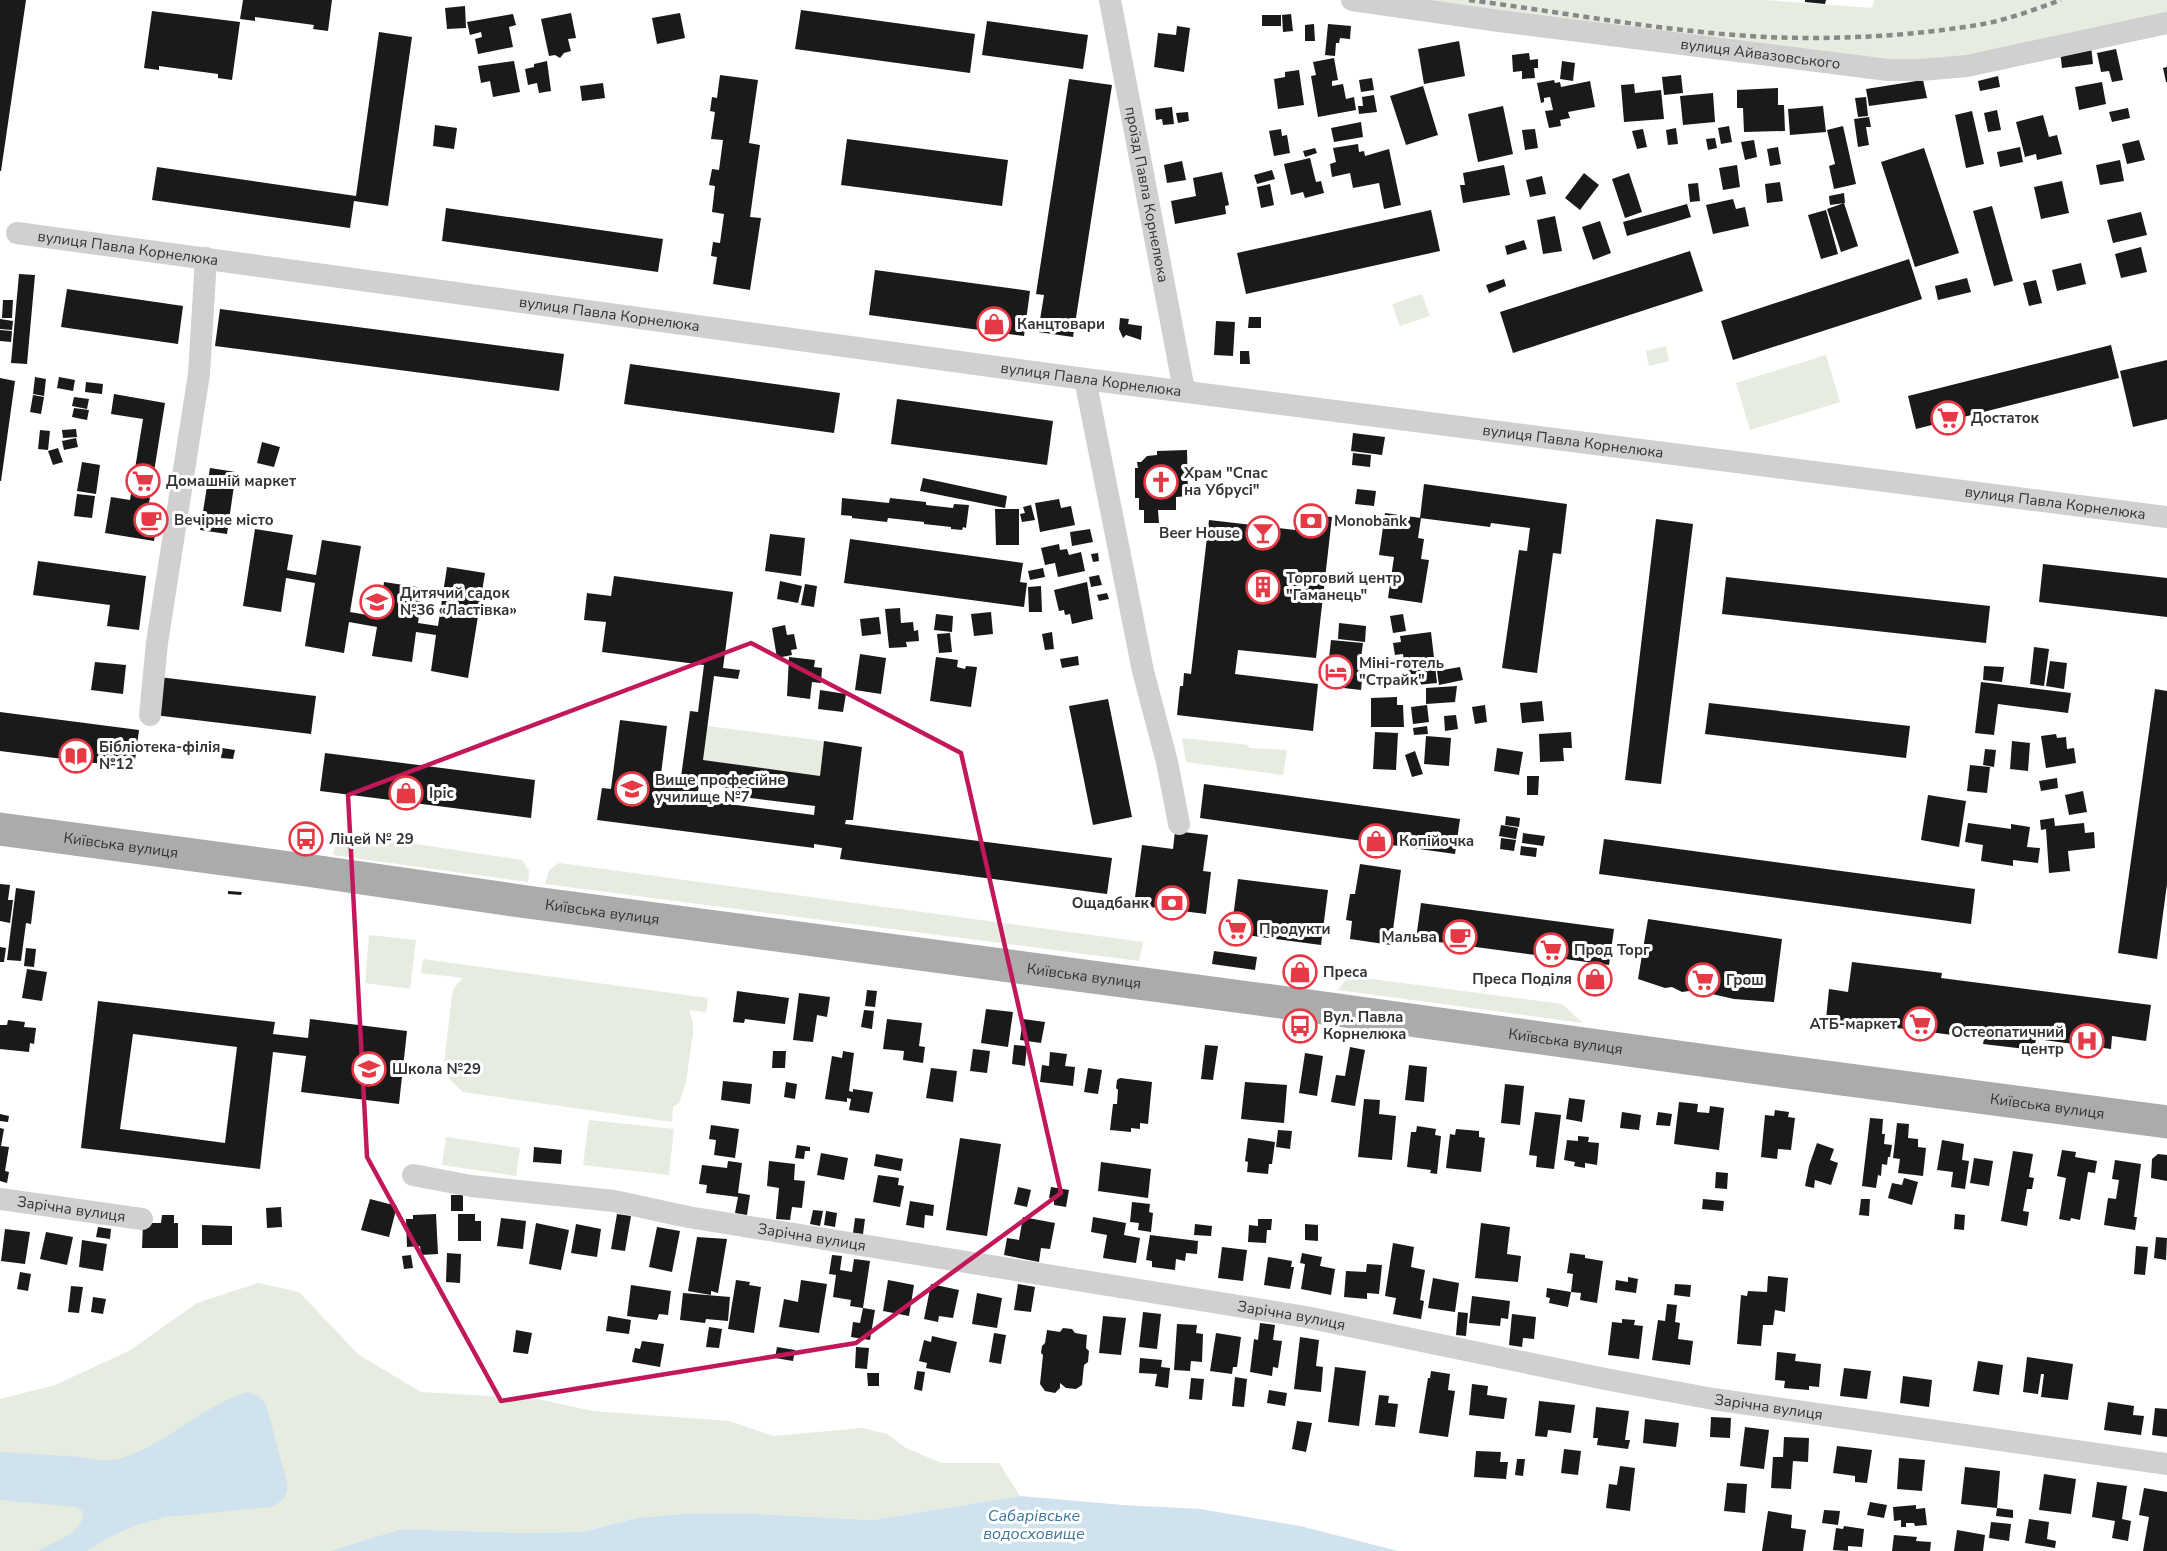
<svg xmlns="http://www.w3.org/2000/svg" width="2167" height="1551" viewBox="0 0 2167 1551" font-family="'Nunito Sans',sans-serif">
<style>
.green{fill:#e6ecdf}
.water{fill:#cfe2ee}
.building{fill:#1a1a1a;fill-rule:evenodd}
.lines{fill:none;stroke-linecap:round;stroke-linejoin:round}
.street{stroke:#d0d0d0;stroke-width:22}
.primary{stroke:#ababab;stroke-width:33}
.rail{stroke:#888;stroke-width:4.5;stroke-dasharray:6 4.5;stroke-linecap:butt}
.marked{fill:none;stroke:#c2185b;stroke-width:4.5;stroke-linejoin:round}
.labels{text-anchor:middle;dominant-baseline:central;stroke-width:6;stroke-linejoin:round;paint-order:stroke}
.street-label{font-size:15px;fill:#333;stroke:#fff}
.poi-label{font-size:15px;font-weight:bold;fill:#333;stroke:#fff;text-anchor:start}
.water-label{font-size:16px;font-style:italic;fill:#3f7597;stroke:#fff}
</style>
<rect width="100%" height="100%" fill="#fff"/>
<!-- green -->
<path class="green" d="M 1336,0 L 1765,0 L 1872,8 L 1874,0 L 2167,0 L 2167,23 L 1967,66 L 1706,47 Z
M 1422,294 L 1430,316 L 1400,326 L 1392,304 Z
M 1666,346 L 1669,361 L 1649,366 L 1646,351 Z
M 1826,355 L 1840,402 L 1750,430 L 1736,383 Z
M 707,726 L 824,741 L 820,776 L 703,760 Z
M 1182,738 L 1248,745 L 1249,748 L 1287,750 L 1283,775 L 1186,762 Z
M 337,832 L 522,860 L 529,871 L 528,882 L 333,855 Z
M 559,863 L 1143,942 L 1139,961 L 545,884 L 549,870 Z
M 369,935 L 416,940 L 410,989 L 365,983 Z
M 423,959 L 708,998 L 706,1012 L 689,1010 L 693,1022 L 693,1033 L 686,1082 L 679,1103 L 673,1107 L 672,1122 L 463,1092 L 449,1079 L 444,1064 L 452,995 L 454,988 L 463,978 L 421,973 Z
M 1349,976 L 1562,1004 L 1583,1023 L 1338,990 Z
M 589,1120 L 674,1129 L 669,1175 L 583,1165 Z
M 446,1137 L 520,1148 L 516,1176 L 442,1165 Z
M 258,1283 L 299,1292 L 359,1355 L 421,1392 L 537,1399 L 593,1411 L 729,1421 L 773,1436 L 862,1428 L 887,1434 L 906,1448 L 941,1463 L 999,1463 L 1020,1496 L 872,1520 L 738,1513 L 682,1514 L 637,1518 L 582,1532 L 522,1533 L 401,1529 L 330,1551 L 0,1551 L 0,1399 L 55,1385 L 129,1351 L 197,1303 Z"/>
<!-- water -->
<path class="water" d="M 248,1392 L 259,1396 L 266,1405 L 287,1482 C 288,1496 284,1501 271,1507 L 166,1517 L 137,1525 L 109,1537 L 87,1551 L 38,1551 C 53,1542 85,1532 83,1512 L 77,1507 L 0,1500 L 0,1452 C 27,1454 55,1455 82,1457 C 95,1459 106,1462 118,1459 C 166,1446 201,1405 248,1392 Z
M 1020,1496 L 1123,1505 L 1200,1509 L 1300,1526 L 1398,1551 L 330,1551 L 401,1529 L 522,1533 L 582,1532 L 637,1518 L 682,1514 L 738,1513 L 872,1520 Z"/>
<!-- building -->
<path class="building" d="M 0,0 L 26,0 L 1,171 L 0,171 Z
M 243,0 L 332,0 L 328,31 L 313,29 L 314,25 L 255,17 L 255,21 L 240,19 Z
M 1805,0 L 1826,0 L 1825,4 L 1805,2 Z
M 465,6 L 466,28 L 447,29 L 445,8 Z
M 801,10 L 975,34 L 970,73 L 795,49 Z
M 152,11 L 240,22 L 232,80 L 218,78 L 218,74 L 159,66 L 159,70 L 144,68 Z
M 571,13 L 576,38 L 568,39 L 571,51 L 564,53 L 560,58 L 555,55 L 549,56 L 541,19 Z
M 680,13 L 685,38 L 657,44 L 652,18 Z
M 513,14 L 516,25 L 509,27 L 513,47 L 478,54 L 475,39 L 482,37 L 481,32 L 470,35 L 467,22 Z
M 1291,14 L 1293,31 L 1283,32 L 1282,15 Z
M 1262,15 L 1281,15 L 1281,26 L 1262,26 Z
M 987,21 L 1088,35 L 1083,69 L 982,55 Z
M 1314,24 L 1315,41 L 1305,41 L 1305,25 Z
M 1328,24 L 1351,26 L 1350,39 L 1340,38 L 1339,43 L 1336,43 L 1335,56 L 1325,55 Z
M 1177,26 L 1190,28 L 1184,72 L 1154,67 L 1158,33 L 1176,35 Z
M 379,32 L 412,37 L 388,206 L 354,201 L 350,228 L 152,200 L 157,167 L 356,196 Z
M 1459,41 L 1465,76 L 1424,84 L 1418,49 Z
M 2091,46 L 2093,64 L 2062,68 L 2060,50 Z
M 2116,49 L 2123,80 L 2112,82 L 2109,71 L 2101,72 L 2097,53 Z
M 1529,53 L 1530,60 L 1538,59 L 1538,68 L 1534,68 L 1535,78 L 1522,79 L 1522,71 L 1513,72 L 1512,55 Z
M 1334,58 L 1338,80 L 1332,81 L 1332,86 L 1343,84 L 1346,99 L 1354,97 L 1356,110 L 1318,117 L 1311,76 L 1316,75 L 1313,62 Z
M 514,61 L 520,92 L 493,97 L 490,81 L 481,83 L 478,66 Z
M 547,61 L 551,91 L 539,93 L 537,83 L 528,85 L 525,69 L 534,67 L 534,64 Z
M 1562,61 L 1575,63 L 1573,81 L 1560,79 Z
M 2167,67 L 2167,82 L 2166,82 L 2163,68 Z
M 1299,70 L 1304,105 L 1278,109 L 1274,79 L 1285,77 L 1285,72 Z
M 720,75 L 758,80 L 749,143 L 760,145 L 750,217 L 761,218 L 750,290 L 713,284 L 717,257 L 711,256 L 713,242 L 720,243 L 724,214 L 712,212 L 715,186 L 709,185 L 712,169 L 719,170 L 723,140 L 711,139 L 715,112 L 710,111 L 712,97 L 717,98 Z
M 1681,75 L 1683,93 L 1664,95 L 1662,77 Z
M 1998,76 L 2000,87 L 1980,91 L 1978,81 Z
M 1372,78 L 1374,90 L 1361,92 L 1359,80 Z
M 1069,79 L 1112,85 L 1073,337 L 1038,332 L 1044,295 L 1036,294 Z
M 1554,80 L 1555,83 L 1560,82 L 1561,87 L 1590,81 L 1595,107 L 1568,112 L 1570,118 L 1560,120 L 1561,126 L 1549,128 L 1545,111 L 1553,110 L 1550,97 L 1544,98 L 1544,102 L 1541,103 L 1537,83 Z
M 1923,80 L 1927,98 L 1869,106 L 1866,89 Z
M 2102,82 L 2106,104 L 2079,110 L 2075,87 Z
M 603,83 L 605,98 L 582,101 L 580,86 Z
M 1634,84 L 1635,93 L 1661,90 L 1664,119 L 1624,122 L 1621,85 Z
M 1423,86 L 1438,135 L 1406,145 L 1390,96 Z
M 1778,88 L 1778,105 L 1784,105 L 1785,131 L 1744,132 L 1743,108 L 1737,108 L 1737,90 Z
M 1713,93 L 1715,122 L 1683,125 L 1680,96 Z
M 1374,95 L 1377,112 L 1359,114 L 1358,106 L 1363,106 L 1362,97 Z
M 1866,97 L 1868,116 L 1858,117 L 1855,98 Z
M 1503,106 L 1513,154 L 1478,162 L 1468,114 Z
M 1823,106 L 1826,132 L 1790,135 L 1788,109 Z
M 1172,107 L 1174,124 L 1163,125 L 1162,119 L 1156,120 L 1155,109 Z
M 2128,108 L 2130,118 L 2112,122 L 2109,112 Z
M 1997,110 L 2001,130 L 1988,132 L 1984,113 Z
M 1972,111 L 1984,164 L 1966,168 L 1955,115 Z
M 1188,112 L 1189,121 L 1178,123 L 1176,113 Z
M 2043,115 L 2049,137 L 2057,135 L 2062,154 L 2037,160 L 2036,154 L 2025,157 L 2016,122 Z
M 1869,117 L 1871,127 L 1866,127 L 1869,145 L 1858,147 L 1854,119 Z
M 1361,122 L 1363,137 L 1334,142 L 1331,128 Z
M 435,125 L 457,128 L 454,149 L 433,146 Z
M 1729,126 L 1732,142 L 1721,144 L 1718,128 Z
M 1843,126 L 1856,184 L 1834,189 L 1829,166 L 1835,164 L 1827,130 Z
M 1676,128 L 1678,144 L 1668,145 L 1666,130 Z
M 1281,129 L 1282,136 L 1287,135 L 1290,153 L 1274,156 L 1269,131 Z
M 1535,129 L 1538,148 L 1525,150 L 1522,130 Z
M 1643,129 L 1647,147 L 1637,149 L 1632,131 Z
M 1715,138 L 1717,148 L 1708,150 L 1706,139 Z
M 847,139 L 1008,160 L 1002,206 L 841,185 Z
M 1754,140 L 1757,157 L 1745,160 L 1741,142 Z
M 2139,140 L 2145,160 L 2127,164 L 2122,144 Z
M 1358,144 L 1359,152 L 1364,151 L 1365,156 L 1389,149 L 1401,205 L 1384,209 L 1379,183 L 1353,188 L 1350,173 L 1332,177 L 1330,164 L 1336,162 L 1333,148 Z
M 1778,147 L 1781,164 L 1770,166 L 1767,149 Z
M 2020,147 L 2023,162 L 2000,167 L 1997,152 Z
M 1315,148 L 1317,153 L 1305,157 L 1303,151 Z
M 1924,148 L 1959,253 L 1915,267 L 1881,162 Z
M 1310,158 L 1316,182 L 1321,181 L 1324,193 L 1305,198 L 1303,192 L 1291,195 L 1284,164 Z
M 2120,160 L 2124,181 L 2100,185 L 2096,165 Z
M 1182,161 L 1186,180 L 1167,183 L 1164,165 Z
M 1504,165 L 1510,195 L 1463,203 L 1460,185 L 1465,185 L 1463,173 Z
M 1737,165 L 1740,187 L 1723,190 L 1719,168 Z
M 1272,170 L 1275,179 L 1257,184 L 1254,175 Z
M 1222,172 L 1229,205 L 1225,206 L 1226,214 L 1175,224 L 1171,201 L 1196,196 L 1193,178 Z
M 1584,173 L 1599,185 L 1580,210 L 1565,198 Z
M 1629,173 L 1642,212 L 1625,218 L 1612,179 Z
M 1542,176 L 1546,194 L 1530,197 L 1526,180 Z
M 2062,181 L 2069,213 L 2041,219 L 2034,187 Z
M 1780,182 L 1783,201 L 1767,203 L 1765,184 Z
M 1698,183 L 1700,201 L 1690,202 L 1688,184 Z
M 1270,184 L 1274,205 L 1261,208 L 1257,187 Z
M 1844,193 L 1845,203 L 1830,205 L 1829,196 Z
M 1733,199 L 1736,209 L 1745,207 L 1749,226 L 1713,234 L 1706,205 Z
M 1844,203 L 1858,246 L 1841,252 L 1827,209 Z
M 1687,204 L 1691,217 L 1627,236 L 1623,222 Z
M 1992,206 L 2013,281 L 1994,286 L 1973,211 Z
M 446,208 L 663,239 L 658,272 L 442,241 Z
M 1431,210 L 1440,251 L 1246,294 L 1237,253 Z
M 1826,210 L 1838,254 L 1821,259 L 1808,215 Z
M 2141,212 L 2147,235 L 2113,243 L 2107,220 Z
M 1555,216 L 1562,251 L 1543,254 L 1537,220 Z
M 1600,221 L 1611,253 L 1593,260 L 1582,227 Z
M 1524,240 L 1527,249 L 1507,255 L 1505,246 Z
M 2141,247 L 2147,272 L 2121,278 L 2115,254 Z
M 1690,251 L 1703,291 L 1513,353 L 1500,312 Z
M 1909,259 L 1922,299 L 1733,360 L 1721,321 Z
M 2081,263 L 2086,284 L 2057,291 L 2052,270 Z
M 875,270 L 1030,291 L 1024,336 L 869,315 Z
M 19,274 L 35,275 L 27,364 L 11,363 Z
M 1967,278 L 1971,292 L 1938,300 L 1935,286 Z
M 1504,279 L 1506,286 L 1489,293 L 1486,285 Z
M 2036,280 L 2042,303 L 2029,306 L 2023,283 Z
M 67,289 L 183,306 L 178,344 L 61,327 Z
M 3,300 L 13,300 L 12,318 L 2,318 Z
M 220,309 L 564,354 L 559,391 L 215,346 Z
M 1249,317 L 1261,317 L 1261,328 L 1248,328 Z
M 1120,318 L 1129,319 L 1128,324 L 1142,326 L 1141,340 L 1126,335 L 1123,338 L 1119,329 Z
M 0,319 L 13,321 L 12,330 L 0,329 Z
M 1216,321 L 1235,322 L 1233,356 L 1214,355 Z
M 0,330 L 12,331 L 11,342 L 0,341 Z
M 2111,345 L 2119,378 L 1916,429 L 1908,396 Z
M 1240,351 L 1249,351 L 1250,364 L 1240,364 Z
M 2167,360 L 2167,419 L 2133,427 L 2120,371 Z
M 630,364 L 840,393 L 834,433 L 624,404 Z
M 35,377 L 46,379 L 44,396 L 33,394 Z
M 59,377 L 75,380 L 73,391 L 57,388 Z
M 0,378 L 15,381 L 1,481 L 0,481 Z
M 86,382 L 103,384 L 102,394 L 85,392 Z
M 114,394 L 165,403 L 149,503 L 160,505 L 154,541 L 105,533 L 111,497 L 130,500 L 143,419 L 111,414 Z
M 33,395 L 44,397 L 41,414 L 30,412 Z
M 74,397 L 89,399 L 87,409 L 72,406 Z
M 897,399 L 1053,421 L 1047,465 L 891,444 Z
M 74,408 L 89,410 L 87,420 L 72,417 Z
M 76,429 L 77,437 L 63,438 L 62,430 Z
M 40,430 L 50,431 L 48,450 L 38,449 Z
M 1353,433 L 1385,437 L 1382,455 L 1351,451 Z
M 76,438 L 78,447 L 64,450 L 62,441 Z
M 262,442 L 280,447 L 274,467 L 257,463 Z
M 58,448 L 63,462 L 53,465 L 48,451 Z
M 1187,450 L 1188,496 L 1176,497 L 1176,510 L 1158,510 L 1159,523 L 1144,523 L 1144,510 L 1139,510 L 1139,498 L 1135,498 L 1135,468 L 1138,468 L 1137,462 L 1141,462 L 1147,456 L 1157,455 L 1157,451 Z
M 1353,453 L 1371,455 L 1370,467 L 1352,465 Z
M 82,462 L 100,465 L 96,494 L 77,491 Z
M 210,468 L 236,472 L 227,534 L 200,530 Z
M 923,478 L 1007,496 L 1005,508 L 920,491 Z
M 1424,484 L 1567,504 L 1561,554 L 1553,553 L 1537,673 L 1502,668 L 1519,550 L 1527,551 L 1530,528 L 1491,523 L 1490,527 L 1420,518 Z
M 1357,489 L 1376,491 L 1374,506 L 1355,504 Z
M 77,494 L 95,496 L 92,518 L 74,516 Z
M 842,498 L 889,503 L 890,498 L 926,502 L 926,505 L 953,508 L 954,504 L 969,505 L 966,528 L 963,527 L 962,530 L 951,529 L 951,527 L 924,524 L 924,522 L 888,518 L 887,522 L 852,518 L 852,516 L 841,515 Z
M 1059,499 L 1061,508 L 1071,506 L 1075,525 L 1040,532 L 1035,503 Z
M 1031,505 L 1035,520 L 1022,522 L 1020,514 L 1025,513 L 1023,507 Z
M 995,509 L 1019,509 L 1019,545 L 996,545 Z
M 1297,513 L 1332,517 L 1316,658 L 1238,650 L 1235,674 L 1318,684 L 1313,731 L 1177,715 L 1180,686 L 1183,686 L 1184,673 L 1191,674 L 1209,520 L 1295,530 Z
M 1385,513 L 1421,518 L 1418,538 L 1424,539 L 1421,559 L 1429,560 L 1422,603 L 1388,598 L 1394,557 L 1379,555 Z
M 1656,519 L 1693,524 L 1661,784 L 1625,780 Z
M 255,529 L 293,535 L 287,570 L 316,575 L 322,540 L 361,546 L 350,612 L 379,617 L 384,582 L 423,588 L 418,623 L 438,626 L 447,567 L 485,573 L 468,678 L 431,671 L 436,635 L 416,632 L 412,662 L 372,656 L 377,627 L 349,622 L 344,653 L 305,646 L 315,583 L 286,578 L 281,612 L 243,606 Z
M 1090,529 L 1093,542 L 1072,546 L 1070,532 Z
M 770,534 L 805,538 L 801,576 L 765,571 Z
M 850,539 L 1023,563 L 1020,582 L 1027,583 L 1024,607 L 844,583 Z
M 1059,544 L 1060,550 L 1067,549 L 1069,555 L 1081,552 L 1085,571 L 1058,577 L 1055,563 L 1045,565 L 1041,548 Z
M 1098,553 L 1099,561 L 1093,562 L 1091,554 Z
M 38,561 L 146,576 L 139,630 L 107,626 L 110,605 L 33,595 Z
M 2043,564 L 2167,578 L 2167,617 L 2039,602 Z
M 1043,568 L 1045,577 L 1030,580 L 1028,571 Z
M 1099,575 L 1102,585 L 1091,587 L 1089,577 Z
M 614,576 L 733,592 L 723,668 L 740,670 L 738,679 L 714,676 L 703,760 L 820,776 L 824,741 L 862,747 L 853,820 L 846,820 L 845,824 L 1112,858 L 1107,894 L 840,859 L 842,848 L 814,844 L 814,848 L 597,820 L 602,788 L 611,789 L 620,720 L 667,726 L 661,774 L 681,777 L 690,711 L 698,712 L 704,665 L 602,652 L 606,622 L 584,620 L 587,593 L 611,596 ZM 699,784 L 744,790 L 743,797 L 815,806 L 814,815 L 697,800 Z
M 1726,577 L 1990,606 L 1986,643 L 1722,614 Z
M 780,581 L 802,586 L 798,603 L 777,599 Z
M 1087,582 L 1093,619 L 1072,624 L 1070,614 L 1065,615 L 1064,610 L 1059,611 L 1054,590 Z
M 805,584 L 817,586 L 814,607 L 801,605 Z
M 1041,586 L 1042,612 L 1029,612 L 1028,587 Z
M 1107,593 L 1109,599 L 1099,601 L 1097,595 Z
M 900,608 L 901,623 L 913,622 L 914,631 L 918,630 L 919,641 L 906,642 L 907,647 L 889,648 L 885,609 Z
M 991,612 L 993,634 L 974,636 L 971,614 Z
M 936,614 L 953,616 L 952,632 L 934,630 Z
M 1403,614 L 1406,631 L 1393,633 L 1390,616 Z
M 879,617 L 881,634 L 862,636 L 860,619 Z
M 1339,623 L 1366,626 L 1365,642 L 1338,639 Z
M 785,625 L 787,635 L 794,634 L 797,649 L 791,650 L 792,655 L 777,658 L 772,628 Z
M 1052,632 L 1054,649 L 1045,650 L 1042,634 Z
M 1431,632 L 1437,683 L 1407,686 L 1403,654 L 1395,655 L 1393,643 L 1401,642 L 1400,636 Z
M 950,633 L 952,652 L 939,653 L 937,634 Z
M 1331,640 L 1363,643 L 1361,658 L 1364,659 L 1361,690 L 1326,686 Z
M 2034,647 L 2049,649 L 2044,686 L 2030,684 Z
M 860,654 L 886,658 L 881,694 L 855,690 Z
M 1078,656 L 1079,665 L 1062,668 L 1060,659 Z
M 789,657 L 815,660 L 814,667 L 822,668 L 821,683 L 812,682 L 810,699 L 787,696 Z
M 936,657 L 958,660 L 957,667 L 965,669 L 966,666 L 977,667 L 971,707 L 930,701 Z
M 2050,661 L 2067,663 L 2064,689 L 2046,686 Z
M 95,662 L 126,665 L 123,694 L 91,690 Z
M 1984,666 L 2004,667 L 2002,682 L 1983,680 Z
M 1460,667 L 1463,680 L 1439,685 L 1437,671 Z
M 159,677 L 316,696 L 311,734 L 154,715 Z
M 1981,682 L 2071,693 L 2068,713 L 1998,704 L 1994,735 L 1975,733 Z
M 1457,686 L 1455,702 L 1426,704 L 1426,688 Z
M 2155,689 L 2167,691 L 2167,884 L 2157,959 L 2118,953 Z
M 820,690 L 846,694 L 843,712 L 818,709 Z
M 1397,697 L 1397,705 L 1403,705 L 1404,727 L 1371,727 L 1371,698 Z
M 1108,699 L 1132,817 L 1093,825 L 1069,706 Z
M 1542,701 L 1544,721 L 1522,723 L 1520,703 Z
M 1709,703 L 1910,726 L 1906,758 L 1705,734 Z
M 1427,705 L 1429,722 L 1413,724 L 1411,707 Z
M 1485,705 L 1487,722 L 1475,724 L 1472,707 Z
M 0,712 L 139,730 L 134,768 L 0,751 Z
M 1456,715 L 1458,729 L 1445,731 L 1444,716 Z
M 1427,726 L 1428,734 L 1414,735 L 1413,728 Z
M 1375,732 L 1398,733 L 1396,770 L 1373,769 Z
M 1571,732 L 1572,748 L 1563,748 L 1564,761 L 1540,762 L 1539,734 Z
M 2056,734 L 2057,738 L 2066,737 L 2067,749 L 2074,748 L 2076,763 L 2046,768 L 2041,736 Z
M 1426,736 L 1451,738 L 1449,766 L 1424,764 Z
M 2012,741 L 2030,743 L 2028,771 L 2010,769 Z
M 222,748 L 235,750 L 233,759 L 221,758 Z
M 1497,748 L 1523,752 L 1519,775 L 1494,771 Z
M 1985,749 L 1996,750 L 1994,767 L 1983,765 Z
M 1415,751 L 1423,774 L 1412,777 L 1405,755 Z
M 325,753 L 535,780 L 531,818 L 320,791 Z
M 1970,765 L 1990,767 L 1987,793 L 1967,791 Z
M 1527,776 L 1539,776 L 1538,795 L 1527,795 Z
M 2057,778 L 2058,788 L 2041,791 L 2039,781 Z
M 1204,784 L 1460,819 L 1455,854 L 1200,818 Z
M 2083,791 L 2087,812 L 2069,815 L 2065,795 Z
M 1928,795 L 1966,801 L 1959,847 L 1921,840 Z
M 1506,816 L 1520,818 L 1519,827 L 1505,825 Z
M 2054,818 L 2055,826 L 2084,823 L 2085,833 L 2094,832 L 2095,848 L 2068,851 L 2070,871 L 2049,873 L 2046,829 L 2041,830 L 2040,820 Z
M 1968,823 L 2011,829 L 2011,824 L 2030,827 L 2027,847 L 2040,848 L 2038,863 L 2013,860 L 2013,866 L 1981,861 L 1983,845 L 1965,842 Z
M 1501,825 L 1518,828 L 1516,839 L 1499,836 Z
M 1175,831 L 1208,835 L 1203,871 L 1211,872 L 1206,914 L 1134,905 L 1142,845 L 1173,849 Z
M 1523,833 L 1545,836 L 1543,846 L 1522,843 Z
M 1501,838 L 1516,840 L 1514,851 L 1500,849 Z
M 1604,839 L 1975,889 L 1971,924 L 1599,874 Z
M 1521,846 L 1537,848 L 1536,857 L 1520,855 Z
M 1360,864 L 1401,870 L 1391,945 L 1350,939 L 1352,921 L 1346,920 L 1350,894 L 1355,894 Z
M 1238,879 L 1328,890 L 1321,945 L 1231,933 Z
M 0,884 L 10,885 L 8,900 L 13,900 L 10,923 L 0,921 Z
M 16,888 L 35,891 L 31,924 L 26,923 L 21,961 L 7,960 Z
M 228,891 L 242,892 L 241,895 L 228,894 Z
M 1421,903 L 1614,929 L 1609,965 L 1416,939 Z
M 1648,919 L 1782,939 L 1774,1002 L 1734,999 L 1703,992 L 1700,994 L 1689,991 L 1682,992 L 1672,987 L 1665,988 L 1638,979 Z
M 0,947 L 6,948 L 4,962 L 0,962 Z
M 26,948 L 36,949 L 34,967 L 24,966 Z
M 1214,951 L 1257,957 L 1255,970 L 1212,964 Z
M 1852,962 L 1942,973 L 1941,978 L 2151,1005 L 2146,1041 L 2112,1036 L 2111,1049 L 2036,1039 L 2034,1050 L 1983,1044 L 1984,1039 L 1826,1019 L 1829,989 L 1848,992 Z
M 1296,968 L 1304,969 L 1303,977 L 1296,976 Z
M 27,969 L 47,972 L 42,1001 L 22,998 Z
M 1590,975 L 1600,976 L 1599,983 L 1589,981 Z
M 867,990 L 877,991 L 875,1007 L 865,1006 Z
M 737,991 L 789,998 L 785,1024 L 745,1019 L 744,1023 L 733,1022 Z
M 799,993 L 830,997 L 827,1017 L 817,1015 L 813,1042 L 793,1040 Z
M 98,1001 L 275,1022 L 273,1034 L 308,1038 L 310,1019 L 407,1031 L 399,1104 L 301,1092 L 306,1056 L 273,1052 L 260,1169 L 81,1148 ZM 133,1034 L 237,1047 L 225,1143 L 120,1129 Z
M 986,1009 L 1013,1012 L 1008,1047 L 981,1043 Z
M 864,1010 L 874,1011 L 872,1029 L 861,1027 Z
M 887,1019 L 922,1023 L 919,1046 L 925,1047 L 923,1063 L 903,1060 L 904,1051 L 883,1049 Z
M 1023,1019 L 1045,1022 L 1041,1043 L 1020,1040 Z
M 8,1020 L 25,1022 L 24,1027 L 36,1028 L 34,1044 L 30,1043 L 29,1052 L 0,1049 L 0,1025 L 7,1025 Z
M 1290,1028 L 1310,1030 L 1310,1035 L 1289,1033 Z
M 1014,1045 L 1027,1046 L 1025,1066 L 1012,1064 Z
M 1205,1045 L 1218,1046 L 1213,1080 L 1201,1079 Z
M 1350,1047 L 1365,1050 L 1355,1106 L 1331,1102 L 1336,1075 L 1345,1076 Z
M 973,1049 L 990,1051 L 987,1073 L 970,1071 Z
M 773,1051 L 786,1051 L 785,1068 L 772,1068 Z
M 843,1051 L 854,1053 L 849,1091 L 853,1092 L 853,1089 L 873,1092 L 869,1113 L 849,1110 L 851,1099 L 847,1098 L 847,1102 L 825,1099 L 832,1056 L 842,1058 Z
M 1050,1052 L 1067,1054 L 1065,1066 L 1075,1067 L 1073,1086 L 1040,1082 L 1042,1065 L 1049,1066 Z
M 1305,1053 L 1323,1056 L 1317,1096 L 1299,1093 Z
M 1409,1065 L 1427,1067 L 1424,1102 L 1405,1100 Z
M 931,1068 L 957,1071 L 953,1102 L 926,1098 Z
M 1088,1068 L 1102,1070 L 1098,1094 L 1084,1092 Z
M 1120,1078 L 1152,1082 L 1148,1124 L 1140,1123 L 1140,1129 L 1131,1128 L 1131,1132 L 1110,1130 L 1113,1104 L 1117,1104 L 1118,1090 L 1116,1088 L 1117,1080 Z
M 723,1081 L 752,1084 L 750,1104 L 721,1100 Z
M 786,1082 L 797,1084 L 795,1099 L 784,1097 Z
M 1245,1082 L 1287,1085 L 1284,1123 L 1241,1119 Z
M 1505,1084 L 1524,1086 L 1520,1125 L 1501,1123 Z
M 1569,1098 L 1585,1100 L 1582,1122 L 1566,1119 Z
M 1364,1099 L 1380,1100 L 1379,1114 L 1396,1116 L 1392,1160 L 1358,1157 Z
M 1679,1102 L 1698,1104 L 1697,1112 L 1709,1113 L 1710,1106 L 1724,1108 L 1719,1150 L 1674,1144 Z
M 1775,1110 L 1789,1112 L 1788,1117 L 1795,1118 L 1791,1150 L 1778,1149 L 1777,1159 L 1761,1157 L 1765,1115 L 1774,1116 Z
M 1535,1112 L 1561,1115 L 1554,1169 L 1536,1167 L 1537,1156 L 1529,1155 Z
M 1622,1112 L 1641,1115 L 1639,1130 L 1620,1128 Z
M 1658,1112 L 1672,1114 L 1670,1126 L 1656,1125 Z
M 0,1114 L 9,1116 L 8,1122 L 0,1121 Z
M 1870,1118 L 1883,1119 L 1882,1134 L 1885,1134 L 1884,1144 L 1892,1145 L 1890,1157 L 1888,1157 L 1887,1165 L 1882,1164 L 1881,1176 L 1878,1175 L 1876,1188 L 1862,1186 Z
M 1897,1123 L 1909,1124 L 1908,1138 L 1918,1139 L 1918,1147 L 1926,1148 L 1923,1176 L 1898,1173 L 1900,1159 L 1893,1158 Z
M 711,1125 L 739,1129 L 735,1158 L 714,1155 L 716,1140 L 709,1139 Z
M 1417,1126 L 1436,1129 L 1435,1135 L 1441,1136 L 1437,1174 L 1430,1173 L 1431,1170 L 1407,1167 L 1411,1132 L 1416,1132 Z
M 0,1128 L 4,1129 L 1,1146 L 9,1147 L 5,1171 L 9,1172 L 7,1183 L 0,1181 Z
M 1456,1129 L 1479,1131 L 1479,1137 L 1485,1138 L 1481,1172 L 1446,1168 L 1450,1134 L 1455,1135 Z
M 1278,1130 L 1292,1131 L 1290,1149 L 1276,1147 Z
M 1578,1136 L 1589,1137 L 1588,1142 L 1599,1143 L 1597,1165 L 1585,1163 L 1585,1168 L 1574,1166 L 1575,1162 L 1564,1160 L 1567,1140 L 1578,1141 Z
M 960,1138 L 1001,1144 L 987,1236 L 946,1230 Z
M 1248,1138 L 1275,1142 L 1272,1164 L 1269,1164 L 1268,1174 L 1247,1172 L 1248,1162 L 1245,1161 Z
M 1942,1140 L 1964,1144 L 1962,1160 L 1969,1161 L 1965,1189 L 1951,1187 L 1953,1172 L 1937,1170 Z
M 1817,1143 L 1834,1149 L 1830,1160 L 1838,1163 L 1831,1185 L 1815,1180 L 1814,1188 L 1805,1186 L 1809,1166 Z
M 797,1145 L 810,1147 L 810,1151 L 805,1151 L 804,1159 L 795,1158 Z
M 534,1147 L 562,1150 L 561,1164 L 533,1162 Z
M 2062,1150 L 2076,1152 L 2075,1157 L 2097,1161 L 2095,1173 L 2088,1172 L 2080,1220 L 2071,1218 L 2070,1221 L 2059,1219 L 2066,1178 L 2057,1176 Z
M 2013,1151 L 2033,1154 L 2029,1177 L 2034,1178 L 2032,1189 L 2027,1189 L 2023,1211 L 2029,1212 L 2027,1226 L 2001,1221 Z
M 821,1153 L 848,1158 L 844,1180 L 817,1175 Z
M 876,1154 L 903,1159 L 901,1171 L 874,1166 Z
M 2158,1154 L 2167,1155 L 2167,1181 L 2151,1178 L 2152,1159 Z
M 1974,1158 L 1993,1161 L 1989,1186 L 1970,1183 Z
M 2115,1160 L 2141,1164 L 2134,1217 L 2137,1217 L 2135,1230 L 2104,1225 L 2108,1198 L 2116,1199 L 2119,1180 L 2112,1179 Z
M 728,1161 L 742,1163 L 738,1193 L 750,1195 L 747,1215 L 735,1213 L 738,1197 L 706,1193 L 707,1185 L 699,1184 L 702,1165 L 727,1168 Z
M 769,1161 L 795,1164 L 794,1180 L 805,1181 L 802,1208 L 792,1207 L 790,1220 L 776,1219 L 779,1188 L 767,1186 Z
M 1101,1162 L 1151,1169 L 1148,1198 L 1098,1191 Z
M 1716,1172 L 1728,1173 L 1727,1189 L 1715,1188 Z
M 878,1175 L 899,1178 L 898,1185 L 904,1186 L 900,1207 L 873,1202 Z
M 1904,1178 L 1918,1182 L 1912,1205 L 1888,1198 L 1892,1183 L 1902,1185 Z
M 1018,1187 L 1031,1190 L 1027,1207 L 1014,1204 Z
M 1051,1187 L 1069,1190 L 1066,1207 L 1054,1205 L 1054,1199 L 1049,1198 Z
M 451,1195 L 463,1195 L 463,1211 L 451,1211 Z
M 370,1199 L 397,1206 L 389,1237 L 361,1230 Z
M 1703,1199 L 1724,1201 L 1723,1211 L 1702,1209 Z
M 1861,1199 L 1870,1199 L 1869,1216 L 1859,1215 Z
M 910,1201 L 934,1205 L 933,1216 L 925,1215 L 924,1228 L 906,1225 Z
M 1132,1202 L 1150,1204 L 1149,1212 L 1153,1213 L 1151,1232 L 1138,1230 L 1139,1223 L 1130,1222 Z
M 281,1207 L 282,1227 L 267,1228 L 266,1208 Z
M 813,1210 L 823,1211 L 820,1226 L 810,1224 Z
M 826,1211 L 837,1213 L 835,1227 L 824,1225 Z
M 436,1214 L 438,1254 L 421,1255 L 420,1246 L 407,1247 L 406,1219 L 413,1219 L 413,1215 Z
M 458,1214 L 475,1214 L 475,1221 L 481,1221 L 481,1241 L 458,1241 Z
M 617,1214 L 631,1216 L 625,1251 L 611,1249 Z
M 1955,1214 L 1965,1215 L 1964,1230 L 1954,1229 Z
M 162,1215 L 174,1215 L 174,1223 L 178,1223 L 178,1248 L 142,1248 L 143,1223 L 161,1223 Z
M 1023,1217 L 1055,1223 L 1050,1249 L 1041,1248 L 1039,1262 L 1004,1255 L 1007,1238 L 1019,1240 Z
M 1093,1217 L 1126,1223 L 1124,1235 L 1140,1238 L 1136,1263 L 1103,1258 L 1107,1235 L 1091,1232 Z
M 501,1218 L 526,1221 L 523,1249 L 497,1246 Z
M 855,1218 L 865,1219 L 863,1234 L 853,1233 Z
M 1258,1219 L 1272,1219 L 1271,1230 L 1267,1230 L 1266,1243 L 1248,1242 L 1249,1225 L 1258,1226 Z
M 536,1223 L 569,1230 L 561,1270 L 529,1264 Z
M 1481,1223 L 1510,1227 L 1507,1254 L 1521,1256 L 1518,1282 L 1475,1278 Z
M 576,1224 L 601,1229 L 597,1257 L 571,1253 Z
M 1195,1224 L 1212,1226 L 1211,1236 L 1194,1235 Z
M 1305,1224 L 1318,1225 L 1318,1241 L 1305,1240 Z
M 202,1225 L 232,1226 L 232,1245 L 202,1245 Z
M 98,1227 L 111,1229 L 110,1239 L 96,1237 Z
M 657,1227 L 680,1231 L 672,1272 L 649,1267 Z
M 5,1229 L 30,1232 L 25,1264 L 1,1261 Z
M 46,1232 L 73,1237 L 67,1265 L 40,1259 Z
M 1150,1235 L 1198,1241 L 1197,1254 L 1186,1253 L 1185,1261 L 1176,1259 L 1175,1270 L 1152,1267 L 1152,1261 L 1146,1260 Z
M 697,1237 L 727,1239 L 718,1293 L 711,1291 L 711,1295 L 688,1291 Z
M 2156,1237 L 2167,1238 L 2166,1260 L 2154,1258 Z
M 82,1240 L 107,1244 L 103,1271 L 79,1267 Z
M 1393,1243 L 1414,1247 L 1411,1267 L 1425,1270 L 1420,1300 L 1424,1301 L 1421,1319 L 1393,1314 L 1396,1298 L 1385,1296 Z
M 2136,1246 L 2148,1247 L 2145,1275 L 2134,1274 Z
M 1222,1247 L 1247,1250 L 1243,1281 L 1218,1278 Z
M 447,1253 L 461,1254 L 460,1283 L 446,1282 Z
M 1302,1253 L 1322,1257 L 1320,1266 L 1335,1269 L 1331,1295 L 1301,1289 L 1305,1264 L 1300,1263 Z
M 1570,1253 L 1585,1255 L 1585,1258 L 1603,1261 L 1597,1303 L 1580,1300 L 1581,1293 L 1571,1292 L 1573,1274 L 1567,1273 Z
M 411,1255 L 413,1268 L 404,1269 L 402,1256 Z
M 832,1255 L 842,1256 L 840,1270 L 852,1272 L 854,1259 L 870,1261 L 863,1308 L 850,1306 L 851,1300 L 833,1297 L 836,1275 L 829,1274 Z
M 1268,1257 L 1292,1261 L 1291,1267 L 1294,1267 L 1290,1289 L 1264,1285 Z
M 1367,1264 L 1382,1265 L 1379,1294 L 1367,1293 L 1367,1299 L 1344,1297 L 1346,1271 L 1366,1272 Z
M 20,1272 L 31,1274 L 28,1291 L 17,1289 Z
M 1768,1276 L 1788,1278 L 1785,1312 L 1775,1310 L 1773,1325 L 1763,1325 L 1761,1346 L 1737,1344 L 1741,1295 L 1747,1296 L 1748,1291 L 1767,1292 Z
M 1628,1277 L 1638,1279 L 1636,1293 L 1615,1290 L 1616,1280 L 1628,1282 Z
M 1433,1278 L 1459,1283 L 1455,1312 L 1428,1308 Z
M 736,1280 L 750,1282 L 749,1285 L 761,1287 L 754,1333 L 728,1329 Z
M 801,1280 L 827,1284 L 819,1333 L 779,1327 L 784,1299 L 798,1302 Z
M 888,1280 L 914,1285 L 909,1316 L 883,1311 Z
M 931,1284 L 959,1290 L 953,1318 L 939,1316 L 938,1322 L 924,1319 Z
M 1018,1284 L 1035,1287 L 1031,1312 L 1014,1310 Z
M 1675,1284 L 1691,1285 L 1690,1297 L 1674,1295 Z
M 631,1285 L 671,1291 L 668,1315 L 659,1314 L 657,1320 L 627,1316 Z
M 71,1286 L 83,1287 L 79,1313 L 68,1312 Z
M 1547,1288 L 1571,1292 L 1568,1307 L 1549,1303 L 1550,1298 L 1546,1297 Z
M 683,1293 L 730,1297 L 728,1321 L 706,1319 L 705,1323 L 680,1320 Z
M 977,1293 L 1002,1298 L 997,1328 L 972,1324 Z
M 1472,1296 L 1510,1301 L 1508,1319 L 1501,1318 L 1500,1326 L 1469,1323 Z
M 93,1297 L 106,1299 L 103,1314 L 91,1312 Z
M 1667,1304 L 1677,1305 L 1675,1322 L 1680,1323 L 1678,1339 L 1693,1341 L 1690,1365 L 1652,1360 L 1658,1320 L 1665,1321 Z
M 863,1308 L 875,1310 L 870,1340 L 851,1337 L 853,1322 L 860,1323 Z
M 1143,1312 L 1161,1314 L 1157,1349 L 1139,1347 Z
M 1458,1312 L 1468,1313 L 1466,1336 L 1456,1335 Z
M 1512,1314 L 1536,1317 L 1534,1339 L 1523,1338 L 1522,1347 L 1509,1345 Z
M 608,1316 L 631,1320 L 629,1334 L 606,1331 Z
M 1103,1316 L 1126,1318 L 1121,1355 L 1099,1353 Z
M 1622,1319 L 1635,1320 L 1634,1325 L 1643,1326 L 1639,1359 L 1608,1355 L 1612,1322 L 1622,1323 Z
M 1260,1323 L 1275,1325 L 1273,1340 L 1282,1341 L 1278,1368 L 1273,1367 L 1272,1376 L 1250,1372 L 1254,1339 L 1258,1340 Z
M 1177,1324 L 1197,1325 L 1196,1333 L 1203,1334 L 1202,1362 L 1191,1361 L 1190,1371 L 1174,1370 Z
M 709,1327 L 722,1329 L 719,1348 L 706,1347 Z
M 1063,1328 L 1072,1329 L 1075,1333 L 1087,1335 L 1086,1348 L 1089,1351 L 1088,1362 L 1084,1365 L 1082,1385 L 1076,1389 L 1066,1388 L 1060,1383 L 1060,1388 L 1055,1393 L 1045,1391 L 1040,1384 L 1043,1355 L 1041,1353 L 1042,1346 L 1045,1343 L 1047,1330 L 1060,1332 Z
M 516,1330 L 532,1333 L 528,1354 L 513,1352 Z
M 994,1333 L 1006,1335 L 1001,1364 L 989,1362 Z
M 1216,1333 L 1241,1337 L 1237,1367 L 1233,1367 L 1232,1374 L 1210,1371 Z
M 932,1336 L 957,1342 L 950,1373 L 926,1368 L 927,1363 L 919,1361 L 924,1340 L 931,1342 Z
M 1300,1337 L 1319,1340 L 1316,1366 L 1323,1367 L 1321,1392 L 1294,1389 Z
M 642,1341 L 664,1344 L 660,1367 L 632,1362 L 635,1348 L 640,1349 Z
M 777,1347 L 795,1350 L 793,1361 L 775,1358 Z
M 856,1347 L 869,1348 L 867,1369 L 855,1368 Z
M 1777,1352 L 1796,1354 L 1795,1361 L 1821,1364 L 1819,1387 L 1809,1386 L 1809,1390 L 1784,1388 L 1785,1381 L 1775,1380 Z
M 2027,1357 L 2073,1364 L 2068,1400 L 2041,1397 L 2044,1374 L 2041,1374 L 2038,1394 L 2023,1392 Z
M 1140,1358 L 1162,1360 L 1161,1367 L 1170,1368 L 1168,1388 L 1155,1386 L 1157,1374 L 1139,1373 Z
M 1978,1361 L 2003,1365 L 1999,1395 L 1973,1391 Z
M 1335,1367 L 1366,1371 L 1359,1426 L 1328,1422 Z
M 1844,1368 L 1871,1371 L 1867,1399 L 1840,1396 Z
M 917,1371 L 925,1372 L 922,1391 L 914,1389 Z
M 1431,1371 L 1450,1374 L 1448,1390 L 1455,1391 L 1448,1437 L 1419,1433 L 1428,1378 L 1430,1378 Z
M 867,1373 L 879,1373 L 879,1386 L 868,1386 Z
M 1903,1376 L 1932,1380 L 1929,1407 L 1900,1403 Z
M 1235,1377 L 1247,1379 L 1244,1407 L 1232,1406 Z
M 1191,1378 L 1204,1379 L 1202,1400 L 1189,1399 Z
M 1472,1384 L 1488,1386 L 1487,1395 L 1507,1398 L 1504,1419 L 1469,1415 Z
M 1269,1390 L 1287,1393 L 1285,1406 L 1267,1403 Z
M 1379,1395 L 1389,1396 L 1388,1403 L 1398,1404 L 1395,1427 L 1375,1425 Z
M 1539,1401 L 1575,1405 L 1571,1433 L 1548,1430 L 1547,1437 L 1535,1436 Z
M 2108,1402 L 2134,1406 L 2133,1415 L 2144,1416 L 2141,1435 L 2104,1430 Z
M 1596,1407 L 1629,1411 L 1625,1440 L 1630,1440 L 1628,1449 L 1597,1445 L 1598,1438 L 1593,1438 Z
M 2155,1408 L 2167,1409 L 2167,1437 L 2152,1435 Z
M 1711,1417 L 1731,1418 L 1730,1438 L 1710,1437 Z
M 1645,1419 L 1679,1423 L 1676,1447 L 1643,1443 Z
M 1297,1421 L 1312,1423 L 1306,1452 L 1292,1449 Z
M 1745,1427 L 1769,1430 L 1764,1469 L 1740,1466 Z
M 1784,1437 L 1809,1438 L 1808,1462 L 1793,1461 L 1791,1489 L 1771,1488 L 1773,1457 L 1783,1457 Z
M 1837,1446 L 1872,1450 L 1867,1483 L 1855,1482 L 1855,1476 L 1833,1473 Z
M 1564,1449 L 1581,1451 L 1578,1475 L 1561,1473 Z
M 1476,1451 L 1501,1452 L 1500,1462 L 1508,1462 L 1506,1479 L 1474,1477 Z
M 1899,1458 L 1925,1460 L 1922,1491 L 1897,1489 Z
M 1517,1459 L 1525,1459 L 1523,1476 L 1515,1475 Z
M 1620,1466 L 1635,1468 L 1630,1511 L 1606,1508 L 1609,1484 L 1617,1485 Z
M 1965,1467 L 2000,1471 L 1997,1508 L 2013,1510 L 2013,1518 L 1996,1516 L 1997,1508 L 1961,1504 Z
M 2044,1474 L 2076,1479 L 2071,1514 L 2039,1510 Z
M 2097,1482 L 2127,1486 L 2122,1519 L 2131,1521 L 2128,1541 L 2112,1538 L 2115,1521 L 2092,1517 Z
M 1727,1483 L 1747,1484 L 1745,1513 L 1724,1511 Z
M 2144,1488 L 2167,1492 L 2167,1551 L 2143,1551 L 2149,1517 L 2139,1515 Z
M 1870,1502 L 1887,1505 L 1884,1518 L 1867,1515 Z
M 1916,1505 L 1916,1509 L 1925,1508 L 1927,1525 L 1915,1526 L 1914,1523 L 1906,1523 L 1906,1527 L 1901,1527 L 1901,1520 L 1894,1521 L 1893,1507 Z
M 1824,1510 L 1840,1511 L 1838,1525 L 1822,1523 Z
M 1768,1511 L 1792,1515 L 1791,1528 L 1806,1530 L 1803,1551 L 1762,1551 Z
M 2029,1519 L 2049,1522 L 2047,1539 L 2056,1541 L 2055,1548 L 2025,1543 Z
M 1991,1522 L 2011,1524 L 2009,1541 L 1989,1538 Z
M 1844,1526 L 1864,1529 L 1862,1547 L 1848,1546 L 1848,1551 L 1833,1550 L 1836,1528 L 1843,1529 Z
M 1957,1530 L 1985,1535 L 1983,1551 L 1954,1551 Z
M 1894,1535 L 1917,1537 L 1916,1541 L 1931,1542 L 1930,1551 L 1892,1551 Z"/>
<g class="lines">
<!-- street -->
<g class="street">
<path id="s1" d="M 1110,0 L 1184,390"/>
<path id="s2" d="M 1352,0 L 1499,21 L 1888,70 L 1921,70 L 1967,66 L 2167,23"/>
<path id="s3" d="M 17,233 L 1085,379 L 2167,517"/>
<path d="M 1085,379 L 1143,671 L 1167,762 L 1179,824"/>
<path d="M 150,715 L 157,643 L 199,374 L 206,258"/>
<path id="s4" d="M 413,1175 L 471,1186 L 614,1201 L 688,1217 L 1306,1317 L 1605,1379 L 1713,1399 L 2167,1464"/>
<path id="s5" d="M 0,1199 L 142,1219"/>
</g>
<!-- primary -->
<path class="primary" id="s6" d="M 0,829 L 306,870 L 527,902 L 1265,1000 L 1751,1067 L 2167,1122"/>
<!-- rail -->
<path class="rail" d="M 1469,0 C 1568,13 1667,32 1766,37 C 1838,40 1913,36 1983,24 C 2010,19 2036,9 2061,0"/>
</g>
<!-- marked area -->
<path class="marked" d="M 751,643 L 961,753 L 1061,1193 L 856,1343 L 501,1401 L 367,1157 L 348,795 Z"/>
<!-- icons -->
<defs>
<symbol id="shop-ring" viewBox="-11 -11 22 22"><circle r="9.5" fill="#fff" stroke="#e63946" stroke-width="1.5"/><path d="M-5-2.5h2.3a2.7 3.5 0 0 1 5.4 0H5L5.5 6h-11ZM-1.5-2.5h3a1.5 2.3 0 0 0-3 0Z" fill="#e63946"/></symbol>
<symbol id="supermarket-ring" viewBox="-11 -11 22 22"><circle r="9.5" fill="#fff" stroke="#e63946" stroke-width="1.5"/><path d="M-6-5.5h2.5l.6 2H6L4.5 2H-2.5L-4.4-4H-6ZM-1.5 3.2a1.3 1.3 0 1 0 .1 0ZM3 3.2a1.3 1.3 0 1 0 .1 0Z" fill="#e63946"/></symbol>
<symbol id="church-ring" viewBox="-11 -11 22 22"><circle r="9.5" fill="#fff" stroke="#e63946" stroke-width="1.5"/><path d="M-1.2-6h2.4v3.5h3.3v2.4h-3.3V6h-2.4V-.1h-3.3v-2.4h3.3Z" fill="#e63946"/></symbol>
<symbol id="cafe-ring" viewBox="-11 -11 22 22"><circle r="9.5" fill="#fff" stroke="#e63946" stroke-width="1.5"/><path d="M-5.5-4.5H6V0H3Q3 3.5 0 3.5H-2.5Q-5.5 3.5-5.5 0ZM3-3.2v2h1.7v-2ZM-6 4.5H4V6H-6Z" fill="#e63946"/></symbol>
<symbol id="bank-ring" viewBox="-11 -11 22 22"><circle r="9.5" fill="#fff" stroke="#e63946" stroke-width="1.5"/><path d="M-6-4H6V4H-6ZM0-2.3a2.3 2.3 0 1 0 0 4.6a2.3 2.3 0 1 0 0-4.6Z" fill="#e63946"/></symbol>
<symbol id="bar-ring" viewBox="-11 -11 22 22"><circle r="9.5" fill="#fff" stroke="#e63946" stroke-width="1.5"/><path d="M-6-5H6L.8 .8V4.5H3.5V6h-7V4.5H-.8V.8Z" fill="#e63946"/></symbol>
<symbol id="building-ring" viewBox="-11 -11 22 22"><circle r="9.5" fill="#fff" stroke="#e63946" stroke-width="1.5"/><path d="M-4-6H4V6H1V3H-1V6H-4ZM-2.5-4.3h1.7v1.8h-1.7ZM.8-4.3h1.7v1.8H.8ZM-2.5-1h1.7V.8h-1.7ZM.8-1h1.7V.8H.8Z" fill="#e63946"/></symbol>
<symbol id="school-ring" viewBox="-11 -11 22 22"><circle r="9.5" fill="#fff" stroke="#e63946" stroke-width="1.5"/><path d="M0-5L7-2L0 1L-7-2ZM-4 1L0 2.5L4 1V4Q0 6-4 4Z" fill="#e63946"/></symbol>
<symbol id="hotel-ring" viewBox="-11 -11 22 22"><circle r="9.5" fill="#fff" stroke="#e63946" stroke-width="1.5"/><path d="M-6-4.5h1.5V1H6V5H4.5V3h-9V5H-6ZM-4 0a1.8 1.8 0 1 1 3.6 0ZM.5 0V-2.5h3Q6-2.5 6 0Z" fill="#e63946"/></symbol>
<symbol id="library-ring" viewBox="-11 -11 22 22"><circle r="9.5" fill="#fff" stroke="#e63946" stroke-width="1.5"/><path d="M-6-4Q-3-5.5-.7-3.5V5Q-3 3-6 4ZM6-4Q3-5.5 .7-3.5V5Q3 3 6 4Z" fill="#e63946"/></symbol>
<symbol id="university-ring" viewBox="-11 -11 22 22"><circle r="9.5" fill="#fff" stroke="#e63946" stroke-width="1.5"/><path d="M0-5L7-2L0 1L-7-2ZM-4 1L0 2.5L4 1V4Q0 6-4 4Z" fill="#e63946"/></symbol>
<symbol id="bus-ring" viewBox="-11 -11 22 22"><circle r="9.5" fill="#fff" stroke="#e63946" stroke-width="1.5"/><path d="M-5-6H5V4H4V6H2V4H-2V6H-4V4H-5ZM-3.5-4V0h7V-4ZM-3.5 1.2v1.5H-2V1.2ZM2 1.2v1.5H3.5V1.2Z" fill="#e63946"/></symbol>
<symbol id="hospital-ring" viewBox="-11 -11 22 22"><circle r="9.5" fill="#fff" stroke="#e63946" stroke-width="1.5"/><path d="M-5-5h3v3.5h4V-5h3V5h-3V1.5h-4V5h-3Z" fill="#e63946"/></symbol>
</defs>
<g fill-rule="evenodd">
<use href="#shop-ring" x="975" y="305" width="38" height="38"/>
<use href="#supermarket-ring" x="1929" y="399" width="38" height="38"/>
<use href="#supermarket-ring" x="124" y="462" width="38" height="38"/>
<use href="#church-ring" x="1142" y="463" width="38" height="38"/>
<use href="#cafe-ring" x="132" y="501" width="38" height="38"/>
<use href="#bank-ring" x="1292" y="502" width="38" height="38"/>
<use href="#bar-ring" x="1244" y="514" width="38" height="38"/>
<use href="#building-ring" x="1244" y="568" width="38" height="38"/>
<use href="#school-ring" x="358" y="583" width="38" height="38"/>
<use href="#hotel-ring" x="1317" y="653" width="38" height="38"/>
<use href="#library-ring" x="57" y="737" width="38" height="38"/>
<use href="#university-ring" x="613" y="770" width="38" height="38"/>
<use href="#shop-ring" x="387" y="774" width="38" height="38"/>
<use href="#bus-ring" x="287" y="820" width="38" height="38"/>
<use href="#shop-ring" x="1357" y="822" width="38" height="38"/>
<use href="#bank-ring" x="1153" y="884" width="38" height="38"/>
<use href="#supermarket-ring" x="1217" y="910" width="38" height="38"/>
<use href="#cafe-ring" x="1441" y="918" width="38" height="38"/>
<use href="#supermarket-ring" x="1532" y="931" width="38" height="38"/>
<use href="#shop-ring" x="1281" y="953" width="38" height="38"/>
<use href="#shop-ring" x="1576" y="960" width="38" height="38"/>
<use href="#supermarket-ring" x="1684" y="961" width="38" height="38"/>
<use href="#supermarket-ring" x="1901" y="1005" width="38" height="38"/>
<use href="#bus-ring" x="1281" y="1007" width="38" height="38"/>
<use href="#hospital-ring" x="2068" y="1022" width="38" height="38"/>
<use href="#school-ring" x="350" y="1050" width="38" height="38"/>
</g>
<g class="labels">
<!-- street labels -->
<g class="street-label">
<text stroke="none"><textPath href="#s2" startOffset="412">вулиця Айвазовського</textPath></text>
<text stroke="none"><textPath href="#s1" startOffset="198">проїзд Павла Корнелюка</textPath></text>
<text stroke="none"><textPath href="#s3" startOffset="112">вулиця Павла Корнелюка</textPath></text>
<text stroke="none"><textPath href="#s3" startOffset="598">вулиця Павла Корнелюка</textPath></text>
<text stroke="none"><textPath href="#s3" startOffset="1084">вулиця Павла Корнелюка</textPath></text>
<text stroke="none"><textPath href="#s3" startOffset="1570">вулиця Павла Корнелюка</textPath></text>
<text stroke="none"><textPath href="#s3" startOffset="2056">вулиця Павла Корнелюка</textPath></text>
<text stroke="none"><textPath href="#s6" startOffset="122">Київська вулиця</textPath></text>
<text stroke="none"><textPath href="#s6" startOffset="608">Київська вулиця</textPath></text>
<text stroke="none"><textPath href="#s6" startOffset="1094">Київська вулиця</textPath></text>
<text stroke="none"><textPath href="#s6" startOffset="1580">Київська вулиця</textPath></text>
<text stroke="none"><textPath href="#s6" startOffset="2066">Київська вулиця</textPath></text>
<text stroke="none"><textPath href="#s5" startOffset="72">Зарічна вулиця</textPath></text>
<text stroke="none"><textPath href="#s4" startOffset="404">Зарічна вулиця</textPath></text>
<text stroke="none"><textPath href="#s4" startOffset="890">Зарічна вулиця</textPath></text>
<text stroke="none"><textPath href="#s4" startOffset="1376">Зарічна вулиця</textPath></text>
</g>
<!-- poi labels -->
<g class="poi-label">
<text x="1017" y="324">Канцтовари</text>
<text x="1971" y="418">Достаток</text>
<text x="1184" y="473">Храм "Спас<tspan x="1184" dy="17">на Убрусі"</tspan></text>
<text x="166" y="481">Домашній маркет</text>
<text x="174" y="520">Вечірне місто</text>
<text x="1334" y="521">Monobank</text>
<text x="1240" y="533" text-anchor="end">Beer House</text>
<text x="1286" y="578">Торговий центр<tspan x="1286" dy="17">"Гаманець"</tspan></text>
<text x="400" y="593">Дитячий садок<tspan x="400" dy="17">№36 «Ластівка»</tspan></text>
<text x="1359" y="663">Міні-готель<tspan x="1359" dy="17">"Страйк"</tspan></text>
<text x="99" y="747">Бібліотека-філія<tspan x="99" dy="17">№12</tspan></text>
<text x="655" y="780">Вище професійне<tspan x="655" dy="17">училище №7</tspan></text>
<text x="429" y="793">Іріс</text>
<text x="329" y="839">Ліцей № 29</text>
<text x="1399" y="841">Копійочка</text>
<text x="1149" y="903" text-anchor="end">Ощадбанк</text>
<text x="1259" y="929">Продукти</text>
<text x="1437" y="937" text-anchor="end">Мальва</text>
<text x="1574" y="950">Прод Торг</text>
<text x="1323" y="972">Преса</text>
<text x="1572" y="979" text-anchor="end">Преса Поділя</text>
<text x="1726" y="980">Грош</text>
<text x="1323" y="1017">Вул. Павла<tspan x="1323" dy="17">Корнелюка</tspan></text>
<text x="1897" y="1024" text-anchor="end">АТБ-маркет</text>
<text x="2064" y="1032" text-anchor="end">Остеопатичний<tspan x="2064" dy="17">центр</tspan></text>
<text x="392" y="1069">Школа №29</text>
</g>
<!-- water labels -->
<g class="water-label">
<text x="1034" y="1516">Сабарівське<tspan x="1034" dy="18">водосховище</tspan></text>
</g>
</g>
</svg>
